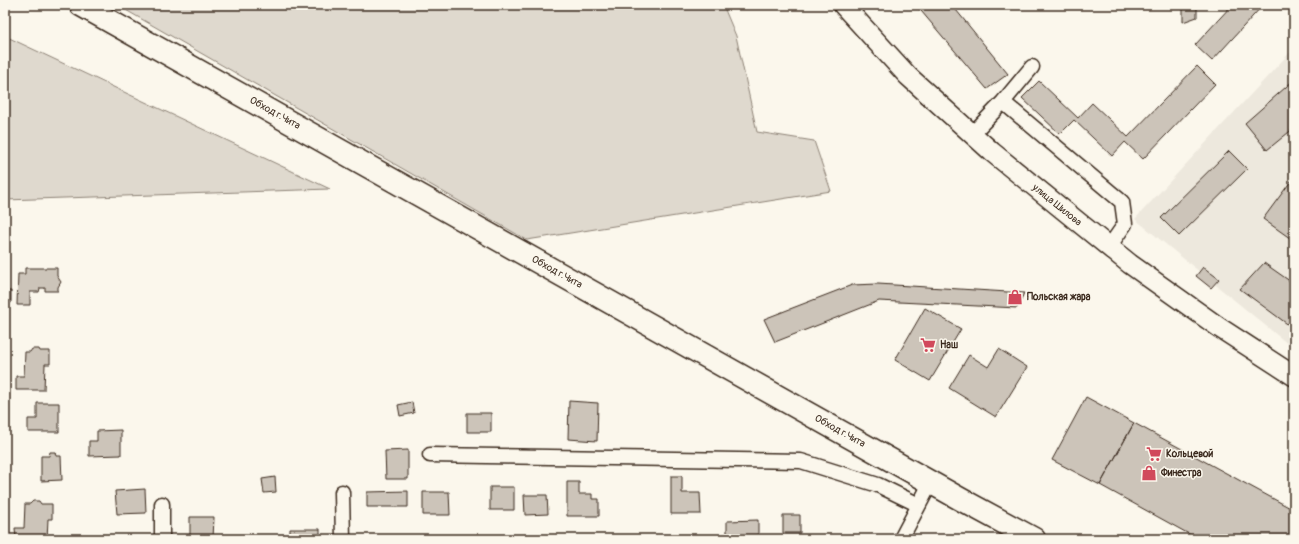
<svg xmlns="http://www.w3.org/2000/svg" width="1299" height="544" viewBox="0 0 1299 544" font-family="Pangolin,sans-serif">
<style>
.built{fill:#ede8dd}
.green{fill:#dfd9ce;stroke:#8d8276}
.building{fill:#ccc4b9;stroke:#3b2a1e}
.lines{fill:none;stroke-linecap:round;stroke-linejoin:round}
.street-casing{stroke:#3b2a1e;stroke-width:17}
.secondary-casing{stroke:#3b2a1e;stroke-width:22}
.highway-casing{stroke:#3b2a1e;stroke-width:25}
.street{stroke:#fbf7ec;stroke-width:14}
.secondary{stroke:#fbf7ec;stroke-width:19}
.highway{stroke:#fbf7ec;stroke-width:22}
.labels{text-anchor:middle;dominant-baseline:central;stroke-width:3;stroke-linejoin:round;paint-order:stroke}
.street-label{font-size:10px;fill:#3b2a1e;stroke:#fbf7ec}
.poi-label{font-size:10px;font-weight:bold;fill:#3b2a1e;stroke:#fbf7ec;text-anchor:start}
</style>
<rect width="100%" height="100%" fill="#fbf7ec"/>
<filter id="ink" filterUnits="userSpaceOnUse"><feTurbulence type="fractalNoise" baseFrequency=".025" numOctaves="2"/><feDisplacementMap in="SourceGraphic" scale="8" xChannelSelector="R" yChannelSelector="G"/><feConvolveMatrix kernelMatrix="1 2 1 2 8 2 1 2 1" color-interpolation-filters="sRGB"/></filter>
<g filter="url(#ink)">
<!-- built -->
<path class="built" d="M 1294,48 L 1294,349 L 1135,219 Z"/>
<!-- green -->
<path class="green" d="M 117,5 L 723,5 L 736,36 L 757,132 L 814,141 L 831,191 L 527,240 Z
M 5,36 L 330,189 L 5,200 Z"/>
<!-- building -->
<path class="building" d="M 916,5 L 952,5 L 1008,74 L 987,89 Z
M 1183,5 L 1197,5 L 1197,17 L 1183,22 Z
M 1232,5 L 1263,5 L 1212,61 L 1195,45 Z
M 1197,66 L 1215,84 L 1143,159 L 1125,142 L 1112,156 L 1074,120 L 1060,134 L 1022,98 L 1039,81 L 1078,118 L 1092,103 L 1128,137 Z
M 1294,80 L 1294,128 L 1267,150 L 1245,123 Z
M 1229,151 L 1247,169 L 1179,236 L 1161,218 Z
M 1294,177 L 1294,241 L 1263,219 Z
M 1264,263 L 1294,284 L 1294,329 L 1240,289 Z
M 1203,267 L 1219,279 L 1211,288 L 1196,276 Z
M 25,268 L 57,268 L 57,276 L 61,282 L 58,287 L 58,291 L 45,291 L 45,288 L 40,288 L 39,292 L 30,292 L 30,305 L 17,305 L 18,274 L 25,274 Z
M 878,284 L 1024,293 L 1017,308 L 879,301 L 775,342 L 764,319 L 852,285 Z
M 5,291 L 11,291 L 11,303 L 5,303 Z
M 925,308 L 961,329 L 930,381 L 895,360 Z
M 32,349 L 39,349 L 40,351 L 50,351 L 50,364 L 45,364 L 44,390 L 16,390 L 16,376 L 24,376 L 25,352 L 30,352 Z
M 999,349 L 1027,367 L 996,417 L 949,388 L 969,355 L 988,367 Z
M 1086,397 L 1134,423 L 1100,485 L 1052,460 Z
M 569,401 L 598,403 L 597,441 L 568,439 Z
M 412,402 L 414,413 L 400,416 L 398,405 Z
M 37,403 L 59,403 L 59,432 L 28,432 L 28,419 L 37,419 Z
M 467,413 L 491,413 L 491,432 L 467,432 Z
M 1134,423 L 1294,510 L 1294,539 L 1198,539 L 1100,485 Z
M 121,430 L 121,455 L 89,456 L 89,441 L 97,441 L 97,431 Z
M 408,450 L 408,479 L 386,479 L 385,451 Z
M 50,452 L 55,452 L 56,456 L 61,456 L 62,480 L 41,481 L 41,456 L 49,456 Z
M 671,476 L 682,476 L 682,493 L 700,493 L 701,514 L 671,514 Z
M 275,477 L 276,492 L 264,493 L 262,479 Z
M 567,482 L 579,482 L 579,494 L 592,494 L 592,499 L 599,499 L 599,516 L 567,516 Z
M 490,487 L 514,487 L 514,510 L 490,510 Z
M 145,489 L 146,513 L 117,514 L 115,491 Z
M 408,491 L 408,507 L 367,507 L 367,492 Z
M 423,492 L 449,492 L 450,515 L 423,515 Z
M 524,495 L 547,495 L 548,514 L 525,515 Z
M 33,501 L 39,501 L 41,504 L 52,504 L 52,519 L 48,519 L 47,539 L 16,539 L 15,528 L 24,528 L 25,504 L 30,504 Z
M 783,515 L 800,515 L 800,533 L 783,533 Z
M 190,517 L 214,517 L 213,539 L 190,539 Z
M 758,520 L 758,539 L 727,539 L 727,521 Z
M 290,529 L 320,529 L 320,539 L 290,539 Z"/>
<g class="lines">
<defs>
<path id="street" d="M 1003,102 L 1122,202 L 1125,224 L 1109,247
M 972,134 L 1003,102 L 1032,67
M 430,455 L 801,461 L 878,485 L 919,505
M 342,492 L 343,539
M 162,504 L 162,539
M 901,539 L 931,482"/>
<path id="secondary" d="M 843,5 L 908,76 L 992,152 L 1130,264 L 1220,328 L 1294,376"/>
<path id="highway" d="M 81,5 L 962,500 L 1034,539"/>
</defs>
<!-- street casing -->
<use href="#street" class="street-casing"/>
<!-- secondary casing -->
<use href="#secondary" class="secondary-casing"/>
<!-- highway casing -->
<use href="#highway" class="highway-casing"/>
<!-- street -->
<use href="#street" class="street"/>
<!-- secondary -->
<use href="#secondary" class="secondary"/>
<!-- highway -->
<use href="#highway" class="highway"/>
</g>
</g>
<!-- icons -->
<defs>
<symbol id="shop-bare" viewBox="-9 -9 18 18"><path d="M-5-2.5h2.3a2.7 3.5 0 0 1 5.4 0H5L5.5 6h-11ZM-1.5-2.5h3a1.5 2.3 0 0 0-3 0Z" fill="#d1495b" stroke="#fbf7ec" stroke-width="2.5" paint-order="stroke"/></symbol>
<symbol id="supermarket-bare" viewBox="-9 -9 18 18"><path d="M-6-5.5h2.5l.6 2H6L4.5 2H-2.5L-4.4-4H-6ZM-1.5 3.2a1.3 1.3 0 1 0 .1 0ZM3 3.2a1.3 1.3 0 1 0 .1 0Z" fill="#d1495b" stroke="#fbf7ec" stroke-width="2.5" paint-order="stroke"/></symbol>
</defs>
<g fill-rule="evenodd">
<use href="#shop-bare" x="1004" y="286" width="22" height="22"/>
<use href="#supermarket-bare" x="917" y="334" width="22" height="22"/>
<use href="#supermarket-bare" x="1143" y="443" width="22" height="22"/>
<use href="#shop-bare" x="1138" y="462" width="22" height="22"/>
</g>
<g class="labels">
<!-- street labels -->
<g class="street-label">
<text transform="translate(275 113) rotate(29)">Обход г.Чита</text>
<text transform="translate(1057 205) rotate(39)">улица Шилова</text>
<text transform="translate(557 272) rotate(29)">Обход г.Чита</text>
<text transform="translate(840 431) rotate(29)">Обход г.Чита</text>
</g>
<!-- poi labels -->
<g class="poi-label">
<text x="1027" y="297">Польская жара</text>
<text x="940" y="345">Наш</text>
<text x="1166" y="454">Кольцевой</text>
<text x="1161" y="473">Финестра</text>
</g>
</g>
<!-- margin -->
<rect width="1299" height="544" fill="none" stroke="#fbf7ec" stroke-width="20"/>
<rect x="10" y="10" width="1279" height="524" fill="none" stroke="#3b2a1e" stroke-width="1.5" filter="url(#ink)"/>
</svg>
